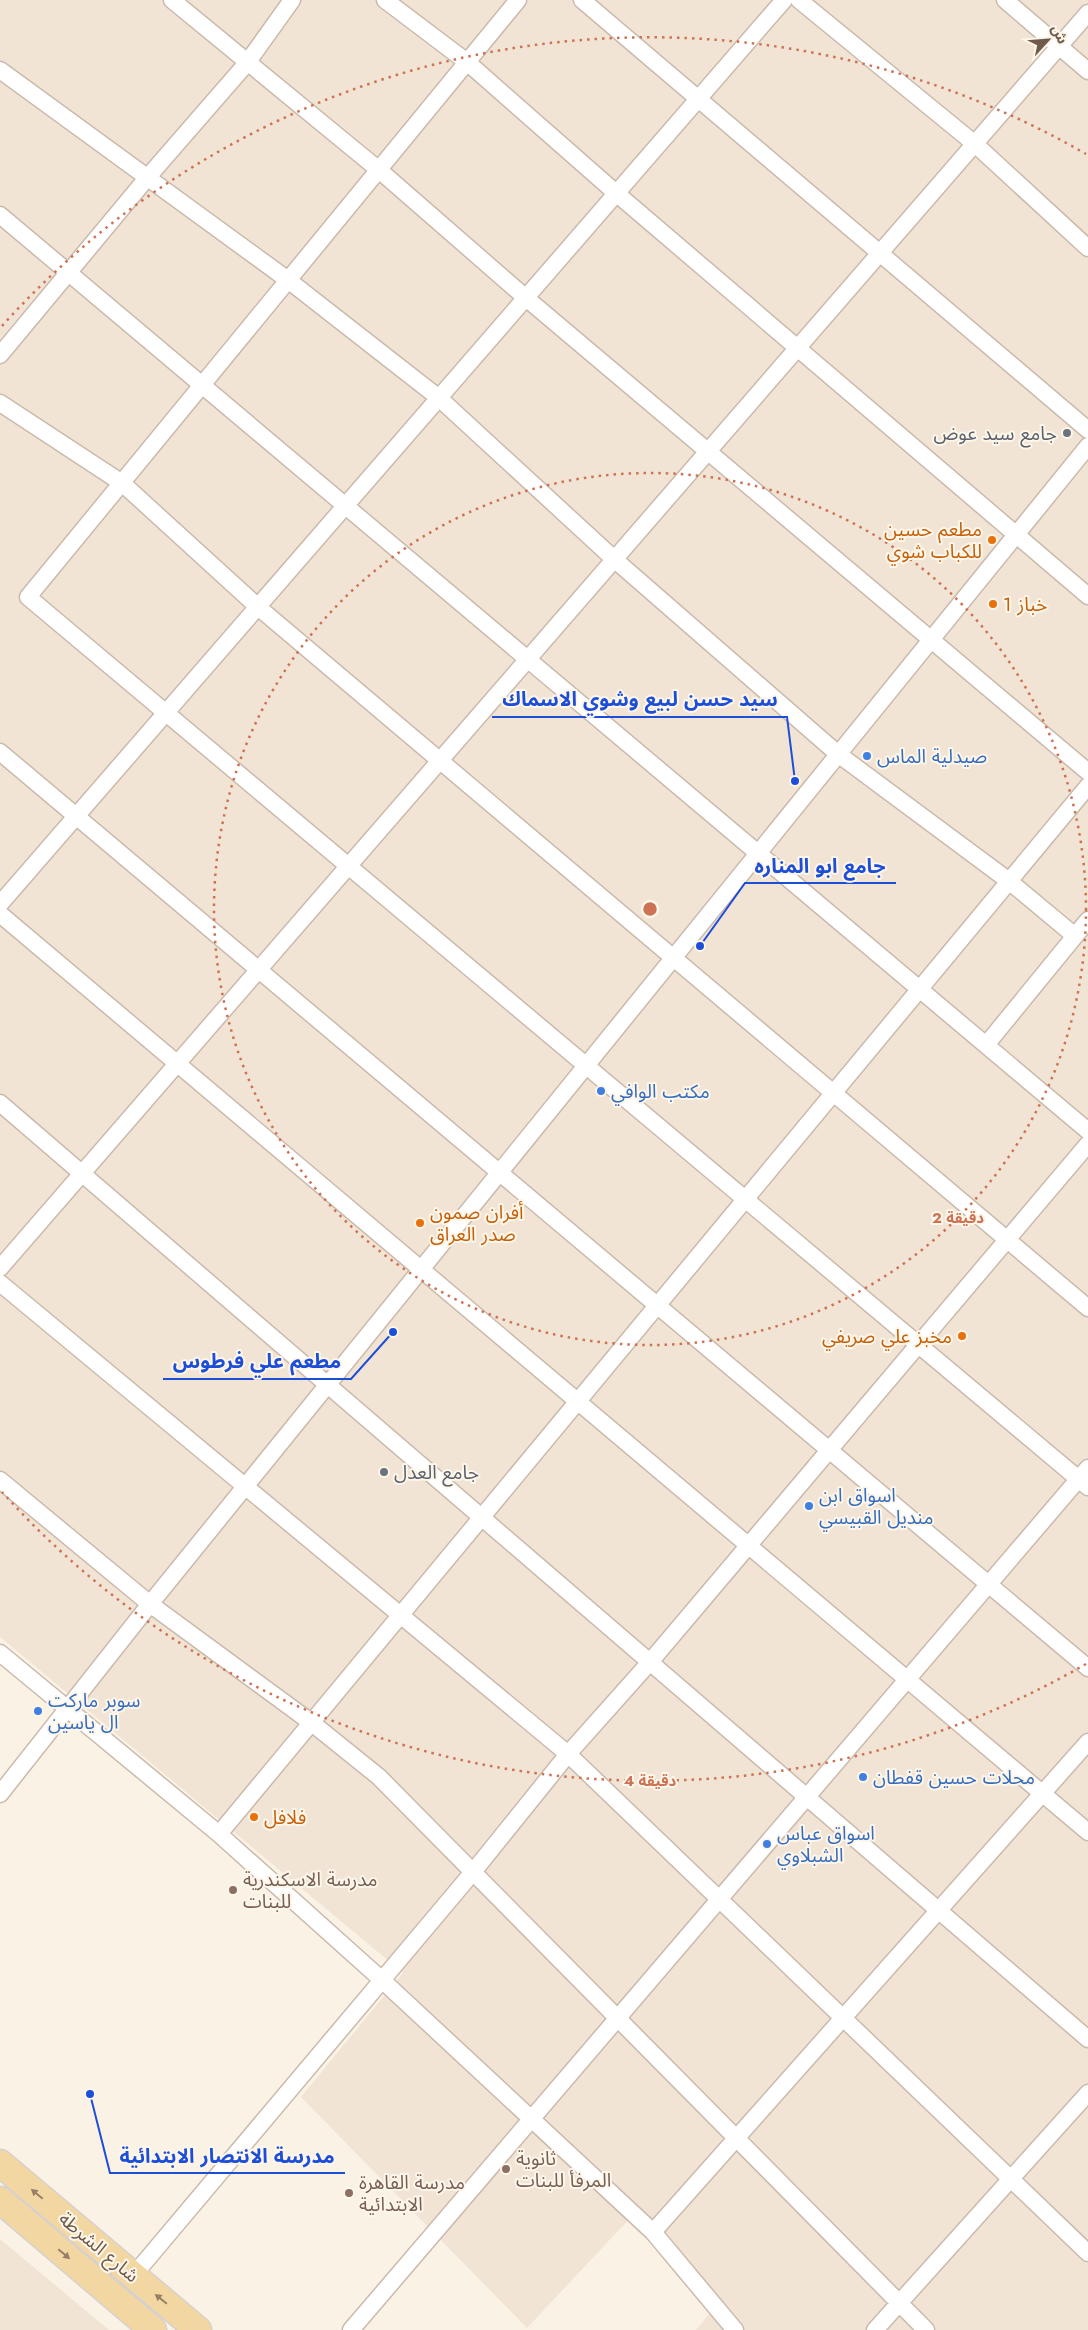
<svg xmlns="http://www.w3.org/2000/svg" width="1088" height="2330" viewBox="0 0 1088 2330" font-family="Jost,'Noto Sans Arabic',sans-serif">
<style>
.residential{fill:#f1e4d4}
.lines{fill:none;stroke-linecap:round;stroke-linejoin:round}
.minor-casing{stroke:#cabaac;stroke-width:19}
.primary-casing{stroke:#d7d1cd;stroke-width:29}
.minor{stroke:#fff;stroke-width:16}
.primary{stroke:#f3d7a3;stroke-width:26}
.oneway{fill:#978066}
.ring{fill:none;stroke:#ce7254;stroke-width:2.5;stroke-dasharray:2.5 5}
.worship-dot{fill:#6b7280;stroke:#fdf6ea;stroke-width:2}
.food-dot{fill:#e8710a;stroke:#fdf6ea;stroke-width:2}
.shop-dot{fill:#3f7fe0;stroke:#fdf6ea;stroke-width:2}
.education-dot{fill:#8d6e63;stroke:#fdf6ea;stroke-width:2}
.labels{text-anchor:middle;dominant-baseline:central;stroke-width:4;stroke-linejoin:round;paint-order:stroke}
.worship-label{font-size:19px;fill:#5b616d;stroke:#fdf6ea;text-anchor:end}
.food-label{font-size:19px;fill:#c56008;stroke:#fdf6ea;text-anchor:start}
.shop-label{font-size:19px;fill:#366cbe;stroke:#fdf6ea;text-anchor:start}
.education-label{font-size:19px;fill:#785e54;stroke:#fdf6ea;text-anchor:start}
.street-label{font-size:19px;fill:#705a4c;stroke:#fdf6ea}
.centre{fill:#ce7254;stroke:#fdf6ea;stroke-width:2.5}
.ring-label{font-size:15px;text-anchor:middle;font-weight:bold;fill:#ce7254;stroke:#fdf6ea;stroke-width:4;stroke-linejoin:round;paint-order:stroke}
.leader{fill:none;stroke:#1d4ed8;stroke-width:2}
.callout-dot{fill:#1d4ed8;stroke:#fdf6ea;stroke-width:2}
.callout-label{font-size:20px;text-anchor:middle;font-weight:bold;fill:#1d4ed8;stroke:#fdf6ea;stroke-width:4;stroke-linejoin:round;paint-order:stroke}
</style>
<rect width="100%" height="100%" fill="#faf2e5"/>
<!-- residential -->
<path class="residential" d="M 0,0 L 1088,0 L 1088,2330 L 696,2330 L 718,2303 L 632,2216 L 527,2328 L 301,2097 L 403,1973 L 0,1637 Z
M 0,2239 L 109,2330 L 0,2330 Z"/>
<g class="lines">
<defs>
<path id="minor" d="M 172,0 L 379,170 L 526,298 L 1088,772
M 385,0 L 467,62 L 616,193 L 1088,596
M 518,0 L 28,597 L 1088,1487
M 582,0 L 1088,430
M 799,0 L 975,144 L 1088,248
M 1005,0 L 1088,71
M 0,70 L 288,280 L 439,398 L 614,559 L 838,754 L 1009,881 L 1075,936
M 0,215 L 1088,1131
M 0,355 L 147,178 L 247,63 L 292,0
M 0,403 L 122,483 L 258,607 L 1088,1308
M 0,752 L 1088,1668
M 0,904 L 784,0
M 0,914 L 1088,1832
M 986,1045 L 1088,920
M 0,1103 L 1088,2039
M 0,1268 L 1088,13
M 0,1283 L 568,1754 L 1088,2253
M 0,1480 L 150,1604 L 312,1723 L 379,1777 L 926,2330
M 0,1653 L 219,1834 L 382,1980 L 653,2232 L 735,2330
M 0,1794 L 150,1604 L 1088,446
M 219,1834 L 1088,786
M 653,2232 L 1088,1742
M 133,2276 L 473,1872 L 568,1754 L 650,1662 L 1088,1144
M 351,2330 L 1088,1468
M 875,2330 L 1088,2093"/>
<path id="primary" d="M 0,2163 L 198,2330
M 0,2200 L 153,2330"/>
</defs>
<!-- minor casing -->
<use href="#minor" class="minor-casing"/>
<!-- primary casing -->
<use href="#primary" class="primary-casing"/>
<!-- minor -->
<use href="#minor" class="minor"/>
<!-- primary -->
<use href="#primary" class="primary"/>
</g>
<!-- one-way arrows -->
<defs><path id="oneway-solid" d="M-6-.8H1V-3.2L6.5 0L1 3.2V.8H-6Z" transform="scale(1.25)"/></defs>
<g class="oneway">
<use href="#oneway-solid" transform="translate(37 2194) rotate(-140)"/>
<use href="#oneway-solid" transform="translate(64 2254) rotate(40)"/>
<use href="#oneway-solid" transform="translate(161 2299) rotate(-141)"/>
</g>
<!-- distance rings -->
<g class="ring">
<circle cx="650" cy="909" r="436"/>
<path d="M1086 1664A872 872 0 0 1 2 1492M2 326A872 872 0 0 1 1086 154"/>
</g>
<!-- markers -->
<g class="worship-dot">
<circle cx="1067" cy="433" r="5"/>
<circle cx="384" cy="1472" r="5"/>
</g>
<g class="food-dot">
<circle cx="992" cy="540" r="5"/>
<circle cx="993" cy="604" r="5"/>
<circle cx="420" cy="1223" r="5"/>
<circle cx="962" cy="1336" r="5"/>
<circle cx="254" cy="1817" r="5"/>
</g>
<g class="shop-dot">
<circle cx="867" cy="756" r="5"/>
<circle cx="601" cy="1091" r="5"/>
<circle cx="809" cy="1506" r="5"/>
<circle cx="38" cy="1711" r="5"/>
<circle cx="863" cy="1777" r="5"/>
<circle cx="767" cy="1844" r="5"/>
</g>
<g class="education-dot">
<circle cx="233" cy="1890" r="5"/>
<circle cx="506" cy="2169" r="5"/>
<circle cx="349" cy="2193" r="5"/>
</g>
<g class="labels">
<!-- worship labels -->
<g class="worship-label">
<text x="1057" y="433">جامع سيد عوض</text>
<text x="394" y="1472" text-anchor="start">جامع العدل</text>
</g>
<!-- food labels -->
<g class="food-label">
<text x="982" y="529" text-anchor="end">مطعم حسين<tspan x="982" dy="22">للكباب شوي</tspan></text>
<text x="1003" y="604">خباز 1</text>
<text x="430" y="1212">أفران صمون<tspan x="430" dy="22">صدر العراق</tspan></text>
<text x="952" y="1336" text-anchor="end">مخبز علي صريفي</text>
<text x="264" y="1817">فلافل</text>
</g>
<!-- shop labels -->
<g class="shop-label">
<text x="877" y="756">صيدلية الماس</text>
<text x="611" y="1091">مكتب الوافي</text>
<text x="819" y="1495">اسواق ابن<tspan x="819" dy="22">منديل القبيسي</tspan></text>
<text x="48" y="1700">سوبر ماركت<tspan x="48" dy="22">ال ياسين</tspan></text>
<text x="873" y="1777">محلات حسين قفطان</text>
<text x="777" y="1833">اسواق عباس<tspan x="777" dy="22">الشبلاوي</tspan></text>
</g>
<!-- education labels -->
<g class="education-label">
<text x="243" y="1879">مدرسة الاسكندرية<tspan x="243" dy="22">للبنات</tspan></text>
<text x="516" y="2158">ثانوية<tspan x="516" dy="22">المرفأ للبنات</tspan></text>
<text x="359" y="2182">مدرسة القاهرة<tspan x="359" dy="22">الابتدائية</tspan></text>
</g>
<!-- street labels -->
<g class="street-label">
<text transform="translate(99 2247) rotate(40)">شارع الشرطة</text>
</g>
</g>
<circle cx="650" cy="909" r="8" class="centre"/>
<g class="ring-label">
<text x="958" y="1223">2 دقيقة</text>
<text x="650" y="1786">4 دقيقة</text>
</g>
<!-- callouts -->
<path class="leader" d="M795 781L787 717H492M700 946L745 883H896M393 1332L351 1379H163M90 2094L110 2173H345"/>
<g class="callout-dot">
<circle cx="795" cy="781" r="5"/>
<circle cx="700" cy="946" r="5"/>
<circle cx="393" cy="1332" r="5"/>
<circle cx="90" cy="2094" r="5"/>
</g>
<g class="callout-label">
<text x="640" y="706">سيد حسن لبيع وشوي الاسماك</text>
<text x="820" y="873">جامع ابو المناره</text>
<text x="257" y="1368">مطعم علي فرطوس</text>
<text x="227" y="2163">مدرسة الانتصار الابتدائية</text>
</g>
<!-- north arrow -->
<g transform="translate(1048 40) rotate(64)" stroke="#fdf6ea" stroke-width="4" paint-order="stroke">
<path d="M0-4L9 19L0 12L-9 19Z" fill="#705a4c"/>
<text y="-8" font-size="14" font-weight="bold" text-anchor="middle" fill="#705a4c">ش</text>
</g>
</svg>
